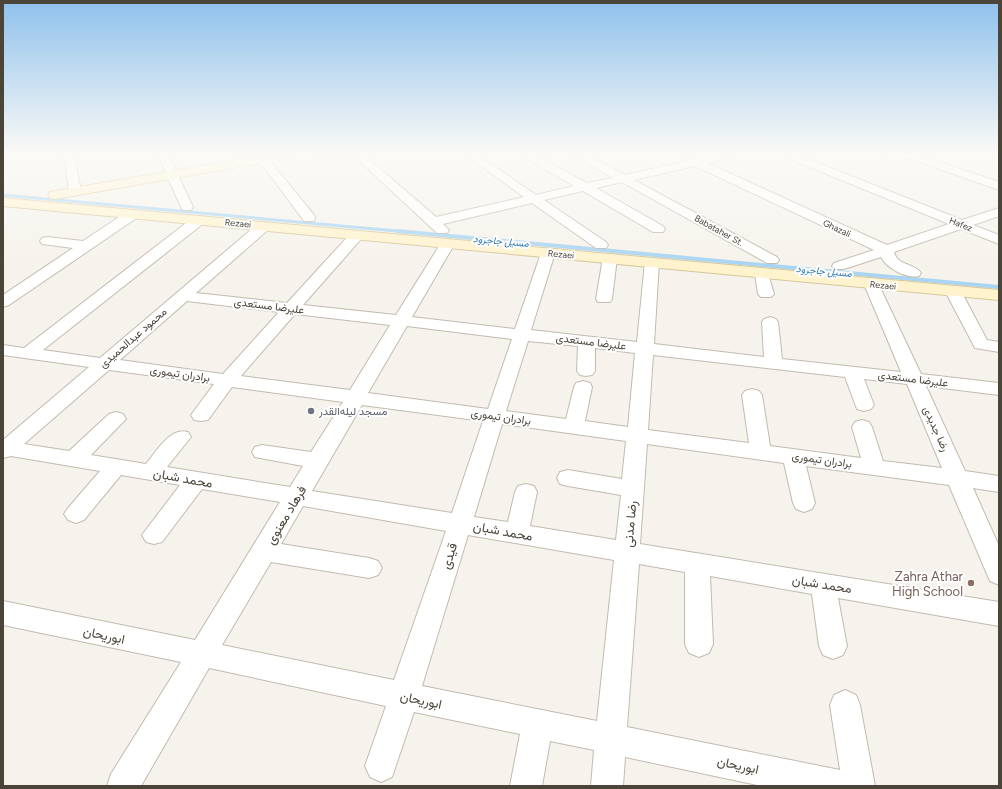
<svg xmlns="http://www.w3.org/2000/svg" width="1002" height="789" viewBox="0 0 1002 789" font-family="Figtree,Vazirmatn,sans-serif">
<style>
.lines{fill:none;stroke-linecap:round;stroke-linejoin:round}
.stream-far1{stroke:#a9d4f2;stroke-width:3}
.stream{stroke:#a9d4f2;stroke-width:4}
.minor-casing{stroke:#c2bbae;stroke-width:2}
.secondary-casing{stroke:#d6c79b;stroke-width:2}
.minor{fill:#fff;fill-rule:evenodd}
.secondary{fill:#fff3cd;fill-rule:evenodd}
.worship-dot{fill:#6b7280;stroke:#fff;stroke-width:1.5}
.education-dot{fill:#8d6e63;stroke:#fff;stroke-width:1.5}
.labels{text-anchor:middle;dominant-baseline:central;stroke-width:4;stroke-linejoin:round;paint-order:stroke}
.far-street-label{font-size:9px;fill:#4b4439;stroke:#fff}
.far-water-label{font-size:10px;font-style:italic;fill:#2e7ab2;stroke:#fff}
.street-label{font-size:11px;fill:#4b4439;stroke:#fff}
.worship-label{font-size:11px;fill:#5b616d;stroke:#fff;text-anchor:start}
.near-street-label{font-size:13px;fill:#4b4439;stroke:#fff}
.near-education-label{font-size:13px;fill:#785e54;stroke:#fff;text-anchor:end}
</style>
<rect width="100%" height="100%" fill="#f6f3ec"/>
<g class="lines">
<!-- stream-far1 -->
<path class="stream-far1" d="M 3,195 L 408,232"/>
<!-- stream -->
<path class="stream" d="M 397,231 L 999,287"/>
<defs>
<path id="minor" d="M 64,155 L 74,155 L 81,191 L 79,194 L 75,195 L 69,191 Z
M 158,155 L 168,155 L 193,207 L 191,210 L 183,210 L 181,207 Z
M 255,155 L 265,155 L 314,215 L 315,218 L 314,221 L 304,221 Z
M 353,155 L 364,155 L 436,217 L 524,197 L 466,155 L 478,155 L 536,195 L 574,186 L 524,157 L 523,155 L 535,155 L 587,183 L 613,178 L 576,157 L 575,155 L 587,155 L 625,175 L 687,161 L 688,158 L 732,155 L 731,157 L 707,163 L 887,245 L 949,224 L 785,157 L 784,155 L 798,155 L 962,220 L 999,208 L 999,216 L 973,225 L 999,235 L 999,244 L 961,229 L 894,252 C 897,266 915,263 921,273 L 919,276 C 906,279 887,268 881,257 L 844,269 L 834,269 L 832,266 L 834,263 L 874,250 L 695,166 L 634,180 L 777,257 L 779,260 L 777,263 L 767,263 L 622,182 L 596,188 L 663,226 L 665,229 L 663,232 L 653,232 L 583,191 L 544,200 L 606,242 L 608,245 L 606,248 L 596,248 L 532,203 L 443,224 L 449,230 L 447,233 L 437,233 Z
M 896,155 L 918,155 L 999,182 L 999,190 L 908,158 L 892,162 L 887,159 L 888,157 Z
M 133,210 L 139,214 L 138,217 L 9,305 L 3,307 L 3,295 L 73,248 L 42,244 L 40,241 L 42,238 L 47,237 L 83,241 L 128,211 Z
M 199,216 L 205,220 L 204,223 L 43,350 L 100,358 L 259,223 L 269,223 L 271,226 L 269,229 L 196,293 L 287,303 L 352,232 L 362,232 L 364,235 L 362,238 L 303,305 L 396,315 L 441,243 L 443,240 L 453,240 L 455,243 L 412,317 L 515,329 L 541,253 L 543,250 L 553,250 L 555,253 L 531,330 L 637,342 L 645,262 L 647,259 L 657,259 L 659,262 L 654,344 L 764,357 L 762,322 L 764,319 L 770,317 L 776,319 L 778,322 L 782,359 L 901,372 L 864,284 L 867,281 L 877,281 L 921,374 L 999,383 L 999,395 L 926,386 L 965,471 L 999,476 L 999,492 L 973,488 L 999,546 L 999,585 L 990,581 L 949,485 L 806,466 L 815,503 L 812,509 L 804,512 L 796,509 L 793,503 L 784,463 L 647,444 L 640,544 L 999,602 L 999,626 L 838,598 L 847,646 L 843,655 L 833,659 L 823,655 L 819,646 L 812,594 L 710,576 L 713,644 L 709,653 L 699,657 L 689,653 L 685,644 L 685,572 L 639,564 L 627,727 L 840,770 L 830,705 L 834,695 L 845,690 L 856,695 L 860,705 L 875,786 L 762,786 L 625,757 L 623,786 L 591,786 L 594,750 L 550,741 L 542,786 L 510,786 L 520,734 L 414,712 L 392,777 L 381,782 L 370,777 L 365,766 L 386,706 L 209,668 L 141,786 L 107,786 L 111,774 L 181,662 L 3,625 L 3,601 L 195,640 L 280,502 L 202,489 L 162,542 L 154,544 L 146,542 L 142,535 L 180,485 L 121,475 L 84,520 L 76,523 L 68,520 L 64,514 L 68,508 L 100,471 L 11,456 L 3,458 L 3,440 L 89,367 L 3,355 L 3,345 L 24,348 L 194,217 ZM 187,301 L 279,312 L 223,374 L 120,360 ZM 295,314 L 390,325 L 350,390 L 241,376 ZM 407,326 L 512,339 L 488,409 L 368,393 ZM 528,341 L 578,346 L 577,371 L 580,375 L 586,376 L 592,375 L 595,371 L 595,348 L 635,353 L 628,427 L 585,421 L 592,387 L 590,383 L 583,381 L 576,383 L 574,387 L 566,419 L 506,411 ZM 653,355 L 845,377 L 857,409 L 864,411 L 871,409 L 874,405 L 864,379 L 907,384 L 942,468 L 883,461 L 872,427 L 869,422 L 862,420 L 855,422 L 852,427 L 861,458 L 770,446 L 762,395 L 759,391 L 752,389 L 745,391 L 742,395 L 749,443 L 648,430 ZM 109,370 L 214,384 L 191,415 L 194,420 L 201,421 L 208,420 L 232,387 L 343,402 L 311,452 L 262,445 L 255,447 L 252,452 L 255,457 L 303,466 L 290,487 L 167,467 L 191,437 L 188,432 C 170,427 157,451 146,464 L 91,455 L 126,419 L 123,414 L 116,412 L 109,414 L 69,451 L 24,444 ZM 362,405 L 483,421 L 452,513 L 312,491 ZM 502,424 L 626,441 L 622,479 L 568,470 L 560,472 L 557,478 L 560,484 L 568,486 L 621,495 L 616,540 L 530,526 L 537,492 L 534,486 L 526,484 L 518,486 L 515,492 L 508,522 L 474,517 ZM 303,506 L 446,531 L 394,680 L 222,645 L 271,562 L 369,578 L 378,575 L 382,568 L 378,561 L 369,558 L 281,544 ZM 468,535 L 614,560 L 597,721 L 422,686 Z
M 610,254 L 615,255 L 617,258 L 612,299 L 610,302 L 598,302 L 596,299 L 603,258 L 605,255 Z
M 762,269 L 767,270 L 774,294 L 771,297 L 761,297 L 758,294 L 755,273 L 757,270 Z
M 953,286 L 958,288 L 961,291 L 987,340 L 999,342 L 999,352 L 975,348 L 945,291 L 948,288 Z"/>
<path id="secondary" d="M 265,155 L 291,155 L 285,159 L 55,199 L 50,198 L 48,195 L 50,192 L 55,191 Z
M 316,155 L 364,155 C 360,161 320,162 316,155 Z
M 3,198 L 999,290 L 999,300 L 3,206 Z"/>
</defs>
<!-- minor casing -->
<use href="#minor" class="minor-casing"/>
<!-- secondary casing -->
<use href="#secondary" class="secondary-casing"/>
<!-- minor -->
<use href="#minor" class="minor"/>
<!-- secondary -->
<use href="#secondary" class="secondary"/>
</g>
<!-- sky -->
<linearGradient id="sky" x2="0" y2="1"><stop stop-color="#8fc1ec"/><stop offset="0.58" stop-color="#fbfaf6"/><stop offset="1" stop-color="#fbfaf6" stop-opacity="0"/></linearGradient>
<rect width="1002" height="265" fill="url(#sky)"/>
<!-- markers -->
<circle class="worship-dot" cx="311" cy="411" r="4"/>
<circle class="education-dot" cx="971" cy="583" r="4"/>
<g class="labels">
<!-- far-street labels -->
<g class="far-street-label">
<text transform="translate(238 223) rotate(5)">Rezaei</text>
<text transform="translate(961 224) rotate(22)">Hafez</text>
<text transform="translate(837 228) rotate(25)">Ghazali</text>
<text transform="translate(719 230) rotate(29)">Babataher St.</text>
<text transform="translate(561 254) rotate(5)">Rezaei</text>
<text transform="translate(883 285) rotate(5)">Rezaei</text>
</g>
<!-- far-water labels -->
<g class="far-water-label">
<text transform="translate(501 241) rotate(5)">مسیل جاجرود</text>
<text transform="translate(824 271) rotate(5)">مسیل جاجرود</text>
</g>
<!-- street labels -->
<g class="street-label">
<text transform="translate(269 306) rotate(7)">علیرضا مستعدی</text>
<text transform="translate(133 338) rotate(-41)">محمود عبدالحمیدی</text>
<text transform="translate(591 342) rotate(7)">علیرضا مستعدی</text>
<text transform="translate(180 374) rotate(8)">برادران تیموری</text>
<text transform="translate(913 379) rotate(7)">علیرضا مستعدی</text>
<text transform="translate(501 417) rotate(8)">برادران تیموری</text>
<text transform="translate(936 429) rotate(66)">رضا جدیدی</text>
<text transform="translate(822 460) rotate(8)">برادران تیموری</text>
</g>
<!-- worship labels -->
<g class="worship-label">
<text x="319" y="411">مسجد لیله‌القدر</text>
</g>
<!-- near-street labels -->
<g class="near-street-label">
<text transform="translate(183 478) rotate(10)">محمد شبان</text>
<text transform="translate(286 515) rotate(-59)">فرهاد معنوی</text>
<text transform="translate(630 524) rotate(-85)">رضا مدنی</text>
<text transform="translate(503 531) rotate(10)">محمد شبان</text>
<text transform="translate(449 556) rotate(-72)">قیدی</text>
<text transform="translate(822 584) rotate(9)">محمد شبان</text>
<text transform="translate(104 635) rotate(12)">ابوریحان</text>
<text transform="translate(421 700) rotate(12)">ابوریحان</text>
<text transform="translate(738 765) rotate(12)">ابوریحان</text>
</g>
<!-- near-education labels -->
<g class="near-education-label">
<text x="963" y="576">Zahra Athar<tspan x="963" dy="15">High School</tspan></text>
</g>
</g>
<!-- border -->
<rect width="1002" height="789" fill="none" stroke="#4b4439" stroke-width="8"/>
</svg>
